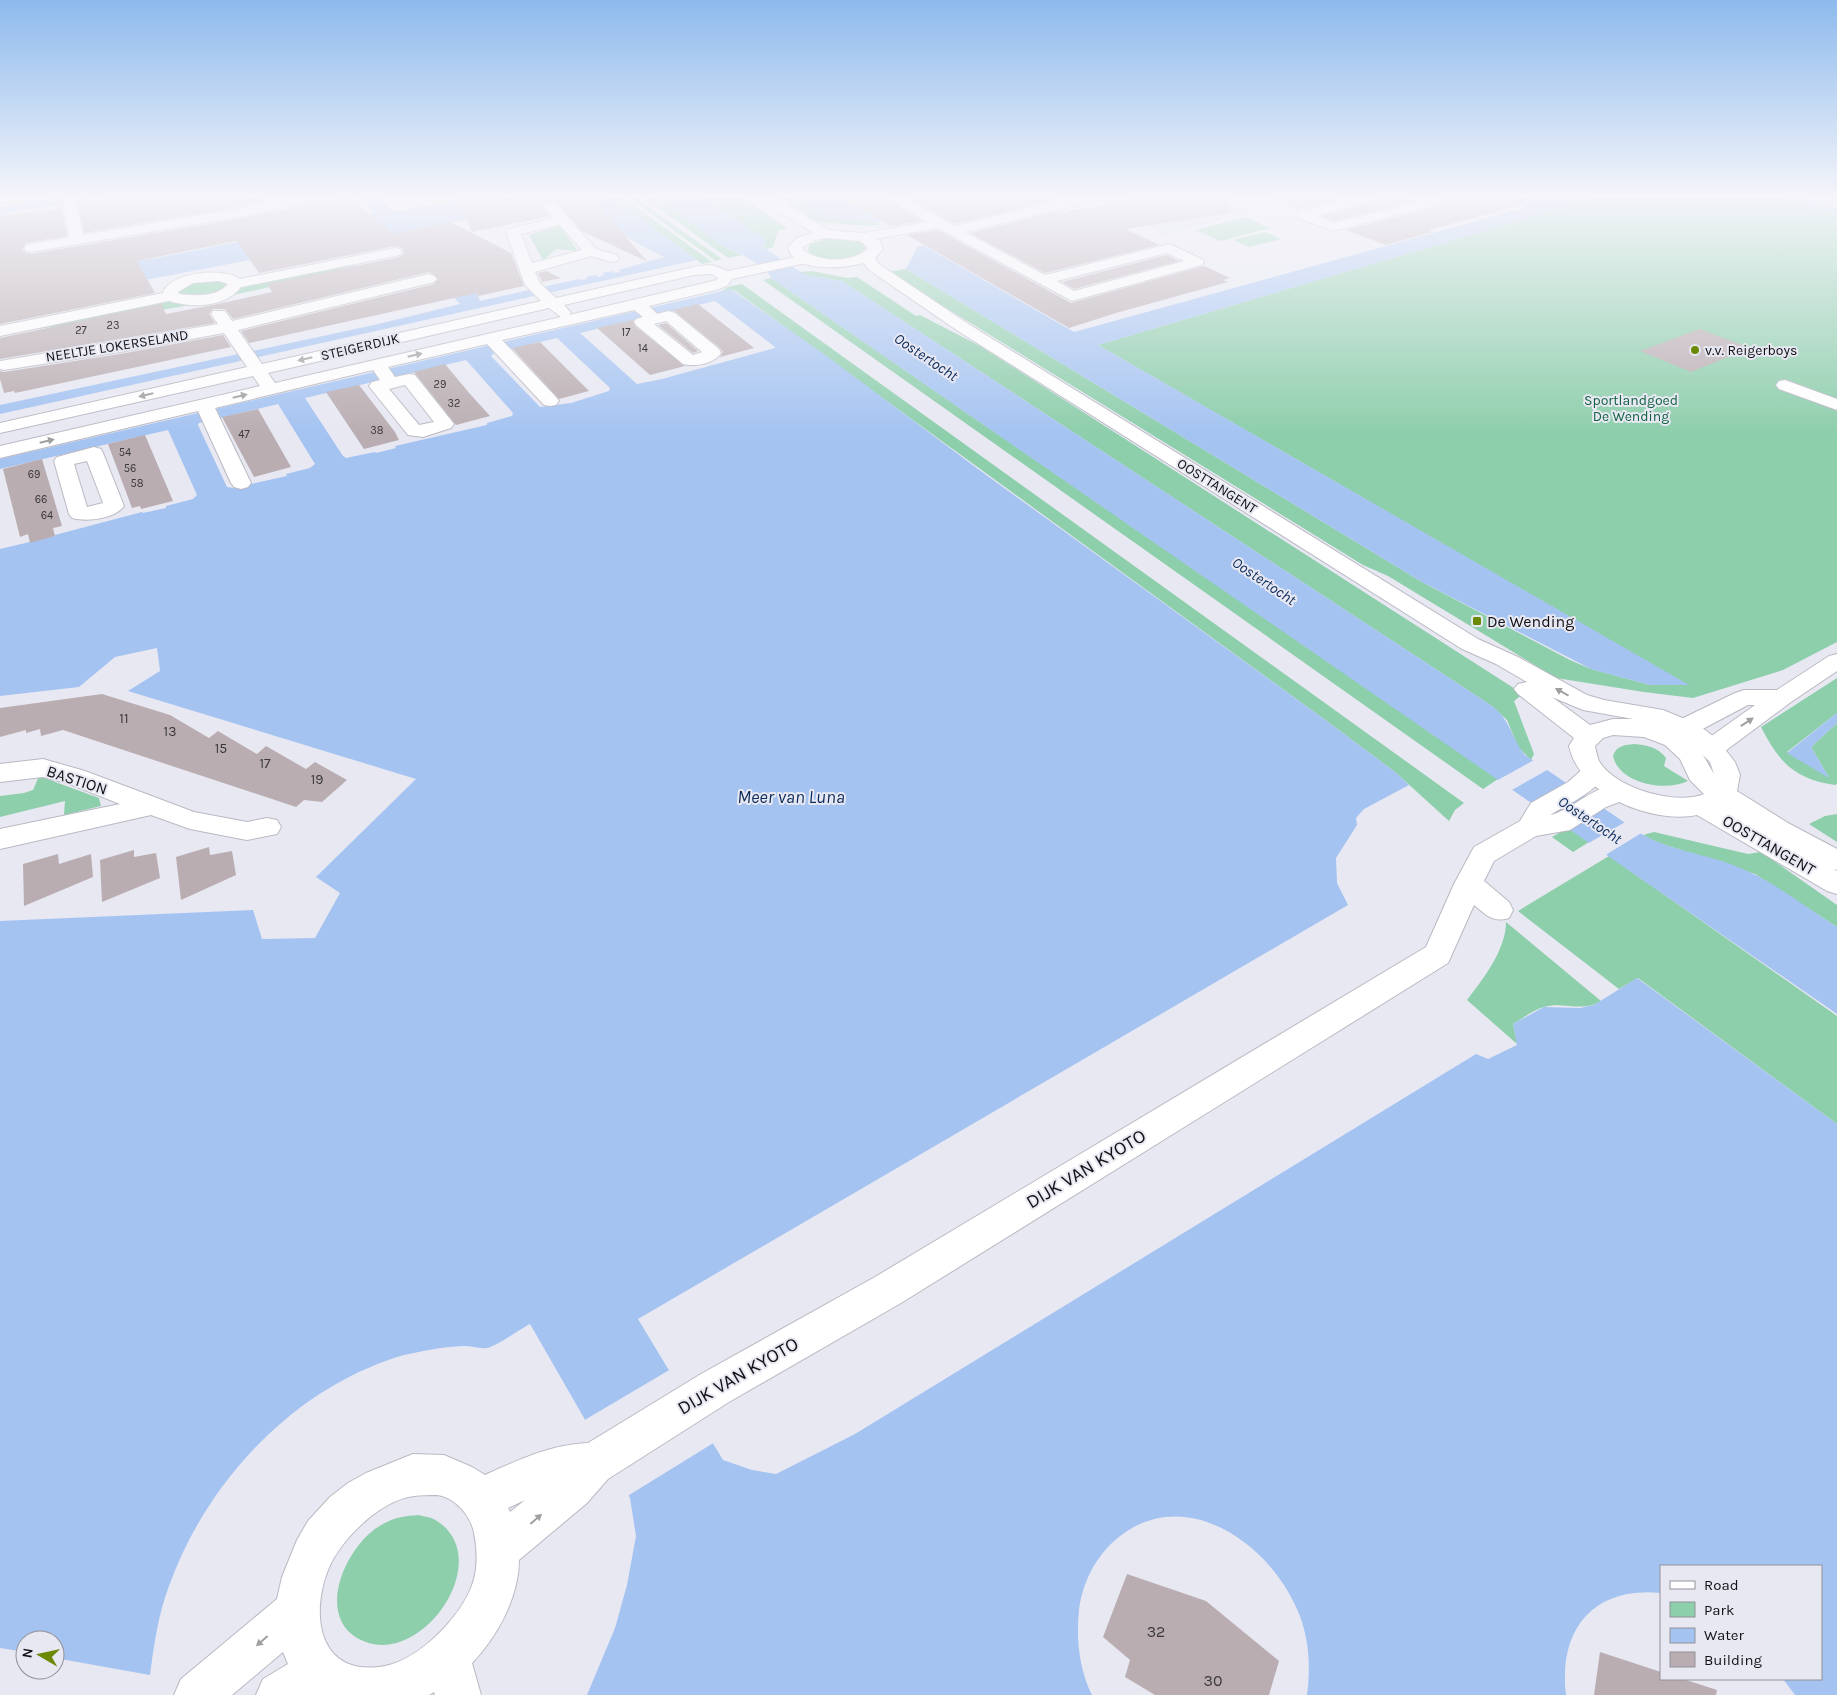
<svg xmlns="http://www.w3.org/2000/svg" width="1837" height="1695" viewBox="0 0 1837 1695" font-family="Karla,sans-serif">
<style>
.built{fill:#dadaec}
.green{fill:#8dceab}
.water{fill:#a4c3f1;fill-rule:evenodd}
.pier{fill:#e8e8f3}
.building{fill:#b9adb1}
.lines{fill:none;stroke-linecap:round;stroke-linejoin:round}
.minor-casing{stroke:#b9b9c3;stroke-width:2}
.major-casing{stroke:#b9b9c3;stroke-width:2}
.minor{fill:#fff;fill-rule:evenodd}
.major{fill:#fff;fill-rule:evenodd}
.oneway{fill:#a0a0a1}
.poi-dot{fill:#6b8905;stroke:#e8e8f3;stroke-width:2}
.labels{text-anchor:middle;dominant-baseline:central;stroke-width:4;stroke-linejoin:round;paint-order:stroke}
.far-number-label{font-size:11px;fill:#3c393c}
.far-street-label{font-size:14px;fill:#121215;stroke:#e8e8f3}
.far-poi-label{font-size:14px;fill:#121215;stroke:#e8e8f3;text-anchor:start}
.far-park-label{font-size:14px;fill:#116241;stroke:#e8e8f3}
.number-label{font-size:14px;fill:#3c393c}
.far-water-label{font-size:15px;font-style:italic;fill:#0b2c5b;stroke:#e8e8f3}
.poi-label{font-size:16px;fill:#121215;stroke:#e8e8f3;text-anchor:start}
.street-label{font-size:16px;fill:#121215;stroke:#e8e8f3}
.near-number-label{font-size:16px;fill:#3c393c}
.water-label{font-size:18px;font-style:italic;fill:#0b2c5b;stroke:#e8e8f3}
.near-street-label{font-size:19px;fill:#121215;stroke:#e8e8f3}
</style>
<rect width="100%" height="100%" fill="#e8e8f3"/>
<!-- built -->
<path class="built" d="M 1237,198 L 1263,209 L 1165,235 L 1087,199 Z"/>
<!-- green -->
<path class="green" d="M 613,198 L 624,198 L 712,262 L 702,264 Z
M 629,198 L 636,198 L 722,259 L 716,261 Z
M 644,198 L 656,198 L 726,248 L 742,255 L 728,258 Z
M 705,198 L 743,198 L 787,228 L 778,231 L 773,247 L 767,249 L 763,246 L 766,240 Z
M 780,198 L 790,198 L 823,217 L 878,223 L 882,225 L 868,226 L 817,222 Z
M 1596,198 L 1789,198 L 1837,213 L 1837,642 L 1783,670 L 1693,698 L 1644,692 L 1556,678 L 1388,576 L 1363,565 L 888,272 L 906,269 L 1422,582 L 1570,660 L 1591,669 L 1650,685 L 1688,685 L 1098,345 Z
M 1245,217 L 1270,228 L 1221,241 L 1195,230 Z
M 560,226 L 578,251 L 557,249 L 543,260 L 529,235 Z
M 1265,232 L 1281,239 L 1249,247 L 1233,240 Z
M 830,238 C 842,239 861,236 866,248 C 856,264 821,262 809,252 L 808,249 L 810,244 Z
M 395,254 L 303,280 L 223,297 L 245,283 Z
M 812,271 L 847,278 L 857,277 L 916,316 L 920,315 L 980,346 L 1523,694 L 1514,701 L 1534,754 L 1531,760 L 1518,747 L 1507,720 L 1492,706 L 842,281 L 805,275 L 800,272 Z
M 213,278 L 228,283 L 227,286 C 215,299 193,296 176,294 L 182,285 Z
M 771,278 L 1498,779 L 1483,789 L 763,280 Z
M 742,284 L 1464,803 L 1455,810 L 1449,821 L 1395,772 L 1328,722 L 734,290 L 722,291 L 728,287 Z
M 167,299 L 202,303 L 103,320 L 1,334 Z
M 1837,678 L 1837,713 L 1787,752 L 1828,776 L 1811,747 L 1837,723 L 1837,784 L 1835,785 C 1794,779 1779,762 1761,727 Z
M 1634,744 C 1646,745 1658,747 1666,758 L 1664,766 L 1688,781 C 1666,792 1619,784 1613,756 C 1616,746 1624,745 1634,744 Z
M 39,776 L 99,798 L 101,806 L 64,815 L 65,801 L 0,817 L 0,796 L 24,793 L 33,790 Z
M 1837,814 L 1837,842 L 1809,824 L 1825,816 Z
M 1568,828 L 1589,842 L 1573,852 L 1552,837 Z
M 1654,832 L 1748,854 L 1761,852 L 1837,905 L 1837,927 L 1755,874 L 1656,842 L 1643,835 Z
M 1609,856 L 1837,1016 L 1837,1124 L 1638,978 L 1619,989 L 1518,911 Z
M 1506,922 L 1601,1001 C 1583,1013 1563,1001 1544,1007 C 1533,1010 1522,1019 1513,1024 L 1517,1044 L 1467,1000 C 1483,979 1506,950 1506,922 Z
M 419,1515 C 425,1517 432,1517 437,1521 C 498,1560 418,1674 357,1638 C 314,1612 349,1541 383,1524 C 395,1517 406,1516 419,1515 Z"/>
<!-- water -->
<path class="water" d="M 52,198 L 99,198 L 0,214 L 0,207 Z
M 361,198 L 380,198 L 391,209 L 398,211 L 452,202 L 457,198 L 562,198 L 547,203 L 414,230 L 463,258 L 480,301 L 579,279 L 581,280 L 587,279 L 586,277 L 596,275 L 598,277 L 604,275 L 602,273 L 612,271 L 615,273 L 620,272 L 619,270 L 664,257 L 618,233 L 591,198 L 613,198 L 697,260 L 0,414 L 0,405 L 374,325 L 460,304 L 397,237 L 302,250 L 0,308 L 0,285 L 166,256 L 369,216 L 373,211 Z
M 656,198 L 705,198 L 767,240 L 763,247 L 805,275 L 842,281 L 1492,706 C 1511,720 1511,738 1525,755 L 1643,835 C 1672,851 1707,854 1738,867 C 1774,881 1805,907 1837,927 L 1837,1014 L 771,278 C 768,267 738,252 726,248 Z
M 790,198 L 842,198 L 883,222 L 875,223 L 823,217 Z
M 1504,198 L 1596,198 L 1098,345 L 1689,685 L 1650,685 L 1591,669 L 1422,582 L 906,269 L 917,247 L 923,245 L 1074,332 L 1524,208 L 1522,205 Z
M 1780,198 L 1805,198 L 1837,208 L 1837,215 Z
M 731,289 L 828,357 L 978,469 L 1328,722 L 1395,772 L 1409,785 L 1364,809 L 1356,818 L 1357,825 L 1336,858 L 1337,883 L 1348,905 L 638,1319 L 723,1460 L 752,1470 L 776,1474 L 855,1434 L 1476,1054 L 1488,1059 L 1517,1045 L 1513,1024 L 1544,1007 L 1580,1008 L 1594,1005 L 1637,978 L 1837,1124 L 1837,1695 L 1795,1695 L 1783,1679 L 1821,1679 L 1821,1566 L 1661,1566 L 1661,1593 C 1593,1586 1558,1630 1566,1695 L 1307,1695 C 1311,1666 1309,1636 1297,1609 C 1267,1540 1179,1480 1112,1543 C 1094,1560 1082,1585 1079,1610 C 1076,1638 1079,1669 1092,1695 L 587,1695 L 615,1628 L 627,1585 L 636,1536 L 630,1498 L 530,1324 C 520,1329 497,1346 487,1348 C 480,1349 471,1346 464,1346 C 442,1347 419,1351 397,1357 C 291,1391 206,1483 169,1586 C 158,1615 154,1645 150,1675 L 55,1658 L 55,1640 L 25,1640 L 25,1652 L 0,1648 L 0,921 L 253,910 L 262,939 L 315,938 L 340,893 L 316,877 L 416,779 L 128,691 L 160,671 L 157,648 L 115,657 L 79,687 L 0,696 L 0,549 L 55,536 L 55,535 L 142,512 L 143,513 L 166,508 L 166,506 L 193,499 L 197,495 L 168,430 L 0,469 L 0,459 ZM 715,301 L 775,347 L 775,348 L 662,379 L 637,384 L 580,333 ZM 557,338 L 610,388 L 609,391 L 571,403 L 540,407 L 491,356 L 494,353 ZM 466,360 L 513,413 L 512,416 L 487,423 L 487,425 L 395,446 L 396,448 L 376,453 L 375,452 L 346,458 L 343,456 L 305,398 ZM 278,404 L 315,464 L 310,468 L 286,474 L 287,476 L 233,488 L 227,487 L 198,425 L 199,423 Z
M 1837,713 L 1837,723 L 1811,747 L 1829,778 L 1787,753 Z"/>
<!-- pier -->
<path class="pier" d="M 1534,760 L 1549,769 L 1510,791 L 1496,781 Z
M 1627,821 L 1643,832 L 1604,856 L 1587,844 Z
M 671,1369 L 715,1442 L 626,1497 L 583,1421 Z"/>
<!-- building -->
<path class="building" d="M 112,198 L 262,198 L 264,201 L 238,207 L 84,233 L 79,205 Z
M 344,198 L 350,198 L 393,234 L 451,222 L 511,253 L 524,286 L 478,296 L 477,293 L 249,343 L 241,331 L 434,284 L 438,278 L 429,272 L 233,319 L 225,309 L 213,309 L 209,314 L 215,323 L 0,359 L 0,338 L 161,304 L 166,314 L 218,304 L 272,292 L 267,284 L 400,257 L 404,253 L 402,248 L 395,246 L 259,273 L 237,241 L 137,261 L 155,293 L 0,324 L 0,216 L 42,210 L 42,212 L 62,208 L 67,236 L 26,243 L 22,249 L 26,253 L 31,254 L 238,219 Z
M 457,198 L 591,198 L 648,262 L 582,231 L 556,202 L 550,201 L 542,207 L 550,216 L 472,232 Z
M 842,198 L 886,198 L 922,221 L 891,226 Z
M 908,198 L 1062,198 L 955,224 Z
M 1134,198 L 1229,198 L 1230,213 L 1126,229 L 1159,245 L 1045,273 L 970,233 L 1063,210 L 1063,213 L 1082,208 L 1085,210 Z
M 1271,198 L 1342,198 L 1297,210 Z
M 1375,198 L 1419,200 L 1334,221 L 1322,216 L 1372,203 Z
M 1442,198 L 1515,198 L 1516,206 L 1429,230 L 1433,232 L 1386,245 L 1346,230 L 1440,206 L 1444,202 Z
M 938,230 L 1071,303 L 1204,266 L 1230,278 L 1223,280 L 1228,282 L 1116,313 L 1069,328 L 907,235 Z
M 1167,255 L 1179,261 L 1074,289 L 1062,282 Z
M 546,271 L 561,278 L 542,282 L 538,273 Z
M 698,304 L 754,348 L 720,357 L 723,352 L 720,348 L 673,310 Z
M 633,320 L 635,326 L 685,366 L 650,375 L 597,328 Z
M 666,323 L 698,351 L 693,353 L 658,325 Z
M 1700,329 L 1750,348 L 1691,372 L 1640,351 Z
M 223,335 L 231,347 L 15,393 L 14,391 L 4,393 L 0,379 L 0,371 L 4,372 L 120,354 Z
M 540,342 L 589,391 L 559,399 L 512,348 Z
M 445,364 L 470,394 L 490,416 L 456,425 L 414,372 Z
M 359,385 L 395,432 L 399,440 L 364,449 L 326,392 Z
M 258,409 L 291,467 L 254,477 L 222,417 Z
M 145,435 L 173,501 L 141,509 L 140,506 L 132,508 L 108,444 Z
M 42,459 L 62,526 L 53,528 L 55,536 L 30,543 L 28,534 L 20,537 L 3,469 Z
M 102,694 L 170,715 L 209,738 L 218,731 L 257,754 L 266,746 L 306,769 L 315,762 L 347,780 L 322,802 L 304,800 L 296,807 L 63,730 L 41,736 L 40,729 L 26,733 L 26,730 L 0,737 L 0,708 Z
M 209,847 L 210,855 L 232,851 L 236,875 L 181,900 L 176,857 Z
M 134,850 L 134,857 L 156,853 L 160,878 L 102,902 L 100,860 Z
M 58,854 L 59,864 L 91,854 L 93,877 L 24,906 L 23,864 Z
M 1127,1574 L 1206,1601 L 1279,1661 L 1269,1695 L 1155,1695 L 1125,1677 L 1130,1660 L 1103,1637 Z
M 1600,1652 L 1661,1672 L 1661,1679 L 1683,1679 L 1717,1690 L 1716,1695 L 1594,1695 Z"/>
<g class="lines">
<defs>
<path id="minor" d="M 0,198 L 10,198 L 9,201 L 0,203 Z
M 62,198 L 76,198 L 83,235 L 238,209 L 267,202 L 264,198 L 314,198 L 308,202 L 238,217 L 31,252 L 26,251 L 24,248 L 26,245 L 69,237 Z
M 888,198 L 904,198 L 955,226 L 1071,198 L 1095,198 L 1094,201 L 965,232 L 1045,275 L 1169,244 L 1202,259 L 1204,262 L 1202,265 L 1072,301 L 938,228 L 863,241 L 858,240 L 856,237 L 858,234 L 927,222 ZM 1167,253 L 1184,261 L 1074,291 L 1057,281 Z
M 1351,198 L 1373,198 L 1372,201 L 1316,216 L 1334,223 L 1421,201 L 1420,198 L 1440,198 L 1442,201 L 1440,204 L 1333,231 L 1298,218 L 1296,215 L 1298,212 Z
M 551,203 L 556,204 L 596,249 L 617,255 L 619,258 L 617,261 L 612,262 L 591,256 L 535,272 L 540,283 L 556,298 L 698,266 L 712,265 L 728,271 L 805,255 L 810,256 L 812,259 L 810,262 L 732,279 L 727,286 L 716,290 L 649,306 L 657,314 L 669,311 L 675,313 L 719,349 L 721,353 C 714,364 695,367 683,364 L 636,325 L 634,322 L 636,319 L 643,317 L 634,310 L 502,340 L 556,397 L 559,401 L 556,405 L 550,406 L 544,405 L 487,344 L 388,367 L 395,377 L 409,374 L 415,375 L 454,424 L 451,428 L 423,437 L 408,435 L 372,390 L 369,386 L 372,382 L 380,380 L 373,370 L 215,408 L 251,483 L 248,487 L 241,489 L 234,487 L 231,483 L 198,411 L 0,458 L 0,446 L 260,386 L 253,376 L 0,433 L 0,423 L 247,367 L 224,333 L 120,352 L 4,370 L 0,369 L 0,361 L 218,324 L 211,314 L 213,311 L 225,311 L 232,321 L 429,274 L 434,276 L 437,279 L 434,282 L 238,330 L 262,364 L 541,301 L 525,285 L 506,232 L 508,229 L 554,218 L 544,207 ZM 560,225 L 582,250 L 532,263 L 521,234 ZM 712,274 L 718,278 L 717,280 L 569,315 L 571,313 L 564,305 L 694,275 ZM 549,308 L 561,317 L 275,383 L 268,373 ZM 666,321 L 702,352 L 693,355 L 654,324 ZM 405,385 L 434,422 L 419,425 L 389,389 Z
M 395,248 L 400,249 L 402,252 L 400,255 L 241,287 C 226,308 191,308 169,301 L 0,336 L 0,326 L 163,293 C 169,272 224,267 240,279 ZM 219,281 L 228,284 C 217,297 196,296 180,294 L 178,292 L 193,283 Z
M 1785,380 L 1837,399 L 1837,410 L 1779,389 L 1776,385 L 1779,381 Z
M 94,447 L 101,449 L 103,453 L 124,506 C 115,519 87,522 72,518 L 69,514 L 54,461 L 57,457 ZM 87,461 L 103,503 L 87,507 L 74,464 Z
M 1837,654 L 1837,671 L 1791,702 L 1721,754 L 1712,756 L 1703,754 L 1699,748 L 1703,742 L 1755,705 L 1748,705 L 1693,734 L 1684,736 L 1675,734 L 1672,728 L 1675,722 L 1735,693 L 1744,690 L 1777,690 L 1829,656 Z
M 43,759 L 85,771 L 194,812 L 247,822 L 267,818 L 277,820 L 281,827 L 277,834 L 247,840 L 190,829 L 151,815 L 0,849 L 0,829 L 120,804 L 67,783 L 43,777 L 0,782 L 0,764 Z
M 1594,764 L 1603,767 L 1607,773 C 1594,793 1570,803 1550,815 C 1575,810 1600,777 1630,786 L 1634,792 L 1630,798 L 1606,807 L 1570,830 L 1536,836 L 1494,861 L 1484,881 L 1509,902 L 1513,910 L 1509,918 C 1493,923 1486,915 1474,905 L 1448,963 L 901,1303 L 729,1402 L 608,1479 L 587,1503 L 519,1560 C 519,1597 497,1637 472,1663 L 481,1695 L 435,1695 L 434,1692 L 429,1695 L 256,1695 L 263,1679 L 288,1664 L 283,1652 L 232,1695 L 174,1695 L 181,1679 L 277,1599 L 282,1577 L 297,1540 L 308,1521 L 330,1497 L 348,1483 L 366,1473 L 413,1454 L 444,1455 L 472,1467 L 485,1475 C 518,1460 552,1444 588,1443 L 701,1374 L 875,1277 L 1426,947 L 1454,884 L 1474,847 L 1520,821 L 1531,803 L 1568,782 L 1585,767 ZM 437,1495 C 455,1497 471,1516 474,1533 C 477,1548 478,1564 474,1579 C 465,1613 421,1659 385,1666 C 321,1678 309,1619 328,1570 C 340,1540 380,1500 414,1496 C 421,1495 429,1495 437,1495 ZM 525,1500 L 510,1512 L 508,1508 Z"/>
<path id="major" d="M 758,198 L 774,198 L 828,230 L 863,233 L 880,241 L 883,249 L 875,258 L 879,264 L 970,325 L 1478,639 L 1518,657 L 1587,695 L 1604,700 L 1663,710 L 1697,724 L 1717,739 L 1735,762 L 1740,775 L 1737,791 L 1788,823 L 1837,849 L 1837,870 L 1833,869 L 1837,871 L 1837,894 L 1827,891 L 1697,815 C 1652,824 1579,795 1569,746 L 1574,738 L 1518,694 L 1514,689 L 1518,684 L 1527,682 L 1496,664 L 1462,649 L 958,331 L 869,270 L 864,263 C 845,268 793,274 788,247 L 797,238 L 813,233 ZM 828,238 L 860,241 L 869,248 C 852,263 821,263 803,250 L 803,247 L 815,240 ZM 1552,697 L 1583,710 L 1633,719 L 1613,719 L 1590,725 ZM 1613,735 L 1644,737 L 1665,745 L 1680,759 L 1690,780 L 1704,794 C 1677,806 1614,788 1599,761 C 1597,756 1596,751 1595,746 L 1603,738 ZM 1703,755 L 1710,762 L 1714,774 Z"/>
</defs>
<!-- minor casing -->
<use href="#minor" class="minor-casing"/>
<!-- major casing -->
<use href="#major" class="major-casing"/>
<!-- minor -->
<use href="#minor" class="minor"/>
<!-- major -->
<use href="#major" class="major"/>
</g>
<!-- one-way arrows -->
<defs><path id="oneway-solid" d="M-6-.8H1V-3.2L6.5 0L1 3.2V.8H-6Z" transform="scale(1.25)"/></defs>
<g class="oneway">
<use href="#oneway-solid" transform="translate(415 355) rotate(-13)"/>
<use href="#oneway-solid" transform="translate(305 359) rotate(167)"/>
<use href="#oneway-solid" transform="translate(146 395) rotate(167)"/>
<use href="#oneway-solid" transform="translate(240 396) rotate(-13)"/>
<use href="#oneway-solid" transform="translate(47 441) rotate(-13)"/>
<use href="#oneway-solid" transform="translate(1562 692) rotate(-151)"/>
<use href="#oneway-solid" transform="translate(1747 722) rotate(-33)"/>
<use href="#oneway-solid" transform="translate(536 1519) rotate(-41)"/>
<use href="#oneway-solid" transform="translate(262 1641) rotate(139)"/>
</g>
<!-- sky -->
<linearGradient id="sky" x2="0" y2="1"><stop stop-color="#8dbaec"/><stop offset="0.45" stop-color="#f5f5fa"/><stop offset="1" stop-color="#f5f5fa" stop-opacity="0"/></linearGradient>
<rect width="1837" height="436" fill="url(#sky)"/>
<!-- markers -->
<g class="poi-dot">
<circle cx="1695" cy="350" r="5"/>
<rect x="1472" y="616" width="10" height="10" rx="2.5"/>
</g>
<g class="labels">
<!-- far-number labels -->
<g class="far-number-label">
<text x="113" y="325">23</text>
<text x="81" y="330">27</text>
<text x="626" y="332">17</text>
<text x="643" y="348">14</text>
<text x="440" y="384">29</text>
<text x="454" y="403">32</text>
<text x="377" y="430">38</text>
<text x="244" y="434">47</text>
<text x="125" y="452">54</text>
<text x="130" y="468">56</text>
<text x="34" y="474">69</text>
<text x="137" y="483">58</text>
<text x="41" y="499">66</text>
<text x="47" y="515">64</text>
</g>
<!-- far-street labels -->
<g class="far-street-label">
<text transform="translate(117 346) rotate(-9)">NEELTJE LOKERSELAND</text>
<text transform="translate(360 347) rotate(-13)">STEIGERDIJK</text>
<text transform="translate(1217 486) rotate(32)">OOSTTANGENT</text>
</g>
<!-- far-poi labels -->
<g class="far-poi-label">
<text x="1705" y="350">v.v. Reigerboys</text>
</g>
<!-- far-park labels -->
<g class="far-park-label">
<text x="1631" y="400">Sportlandgoed<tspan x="1631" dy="16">De Wending</tspan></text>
</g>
<!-- number labels -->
<g class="number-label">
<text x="124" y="718">11</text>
<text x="170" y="731">13</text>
<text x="221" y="748">15</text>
<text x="265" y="763">17</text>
<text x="317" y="779">19</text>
</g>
<!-- far-water labels -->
<g class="far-water-label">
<text transform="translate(926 357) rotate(34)">Oostertocht</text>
<text transform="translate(1264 581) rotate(34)">Oostertocht</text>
<text transform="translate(1590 820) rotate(34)">Oostertocht</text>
</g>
<!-- poi labels -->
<g class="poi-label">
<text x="1487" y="621">De Wending</text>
</g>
<!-- street labels -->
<g class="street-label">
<text transform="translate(77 780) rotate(18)">BASTION</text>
<text transform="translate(1769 845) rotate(30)">OOSTTANGENT</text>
</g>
<!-- near-number labels -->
<g class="near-number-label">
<text x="1156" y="1631">32</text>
<text x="1213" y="1680">30</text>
</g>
<!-- water labels -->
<g class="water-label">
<text x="791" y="797">Meer van Luna</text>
</g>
<!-- near-street labels -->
<g class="near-street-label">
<text transform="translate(1086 1169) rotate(-31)">DIJK VAN KYOTO</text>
<text transform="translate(738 1376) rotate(-30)">DIJK VAN KYOTO</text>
</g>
</g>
<!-- legend -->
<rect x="1660" y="1565" width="162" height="115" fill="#e8e8f3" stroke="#92929a"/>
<rect x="1670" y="1581" width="25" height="8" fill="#ffffff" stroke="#92929a"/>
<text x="1704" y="1590" font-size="15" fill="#121215">Road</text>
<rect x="1670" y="1602" width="25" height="15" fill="#8dceab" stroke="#92929a"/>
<text x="1704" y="1615" font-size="15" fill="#121215">Park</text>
<rect x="1670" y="1628" width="25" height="15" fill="#a4c3f1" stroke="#92929a"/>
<text x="1704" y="1640" font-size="15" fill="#121215">Water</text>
<rect x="1670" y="1652" width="25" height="15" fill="#b9adb1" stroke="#92929a"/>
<text x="1704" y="1665" font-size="15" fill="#121215">Building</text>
<!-- north arrow -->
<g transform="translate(40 1655) rotate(279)"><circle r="24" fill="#e8e8f3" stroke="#92929a"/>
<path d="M0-4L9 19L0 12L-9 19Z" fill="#6b8905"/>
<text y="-8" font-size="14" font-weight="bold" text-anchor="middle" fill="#121215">N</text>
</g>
</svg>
